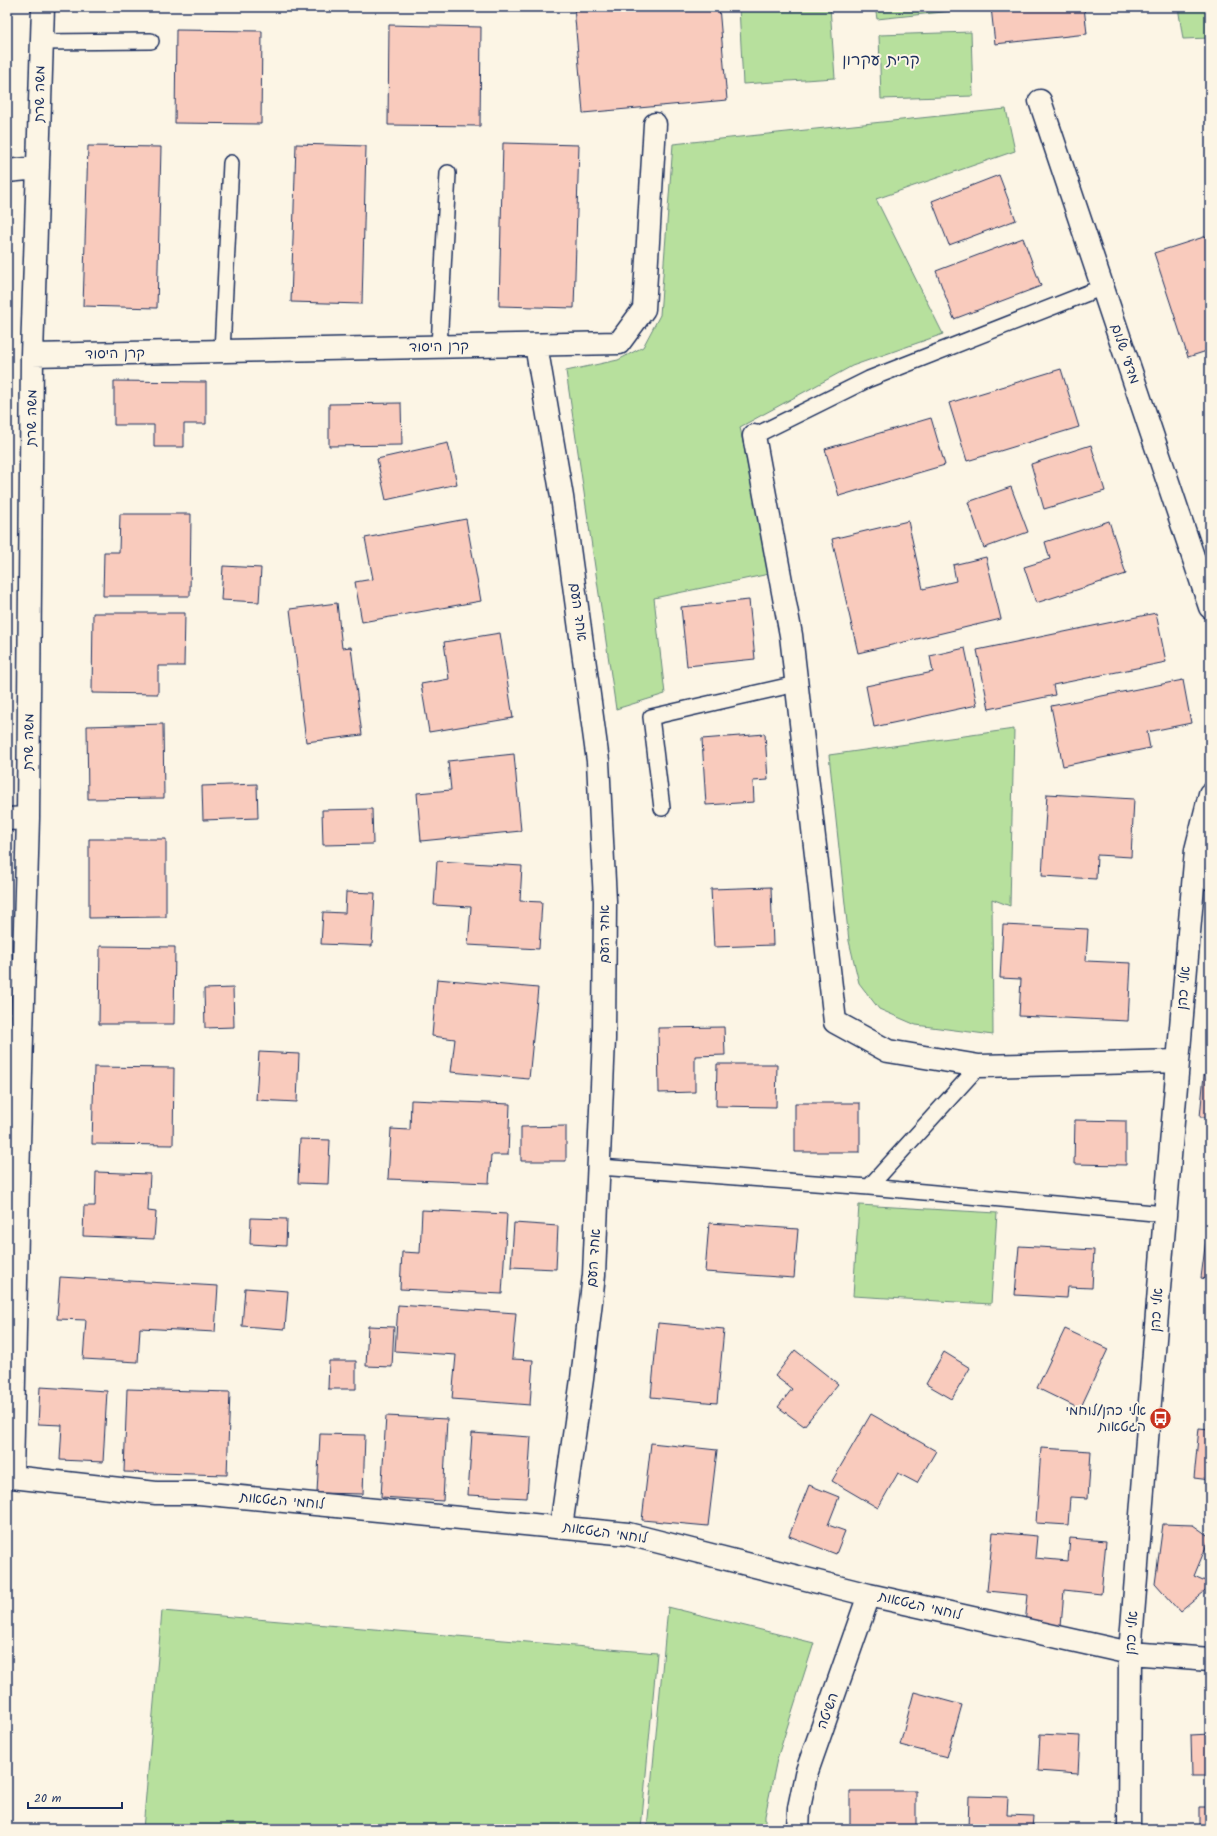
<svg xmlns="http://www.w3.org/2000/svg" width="1217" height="1836" viewBox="0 0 1217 1836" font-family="Kalam,'Playpen Sans Hebrew',sans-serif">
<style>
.green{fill:#b7e09d;stroke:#69887e}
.building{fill:#f9cbbd;stroke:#1b2f5e}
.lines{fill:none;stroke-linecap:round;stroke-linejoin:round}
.service-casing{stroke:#1b2f5e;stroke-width:18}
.minor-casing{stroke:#1b2f5e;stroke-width:25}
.service{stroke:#fcf5e5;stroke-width:15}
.minor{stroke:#fcf5e5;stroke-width:22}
.labels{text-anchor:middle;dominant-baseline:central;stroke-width:4;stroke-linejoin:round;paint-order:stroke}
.street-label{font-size:14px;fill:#1b2f5e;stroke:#fcf5e5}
.poi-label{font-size:14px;fill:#1b2f5e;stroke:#fcf5e5;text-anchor:end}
.quarter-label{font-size:16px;fill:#1b2f5e;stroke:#fcf5e5}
</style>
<rect width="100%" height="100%" fill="#fcf5e5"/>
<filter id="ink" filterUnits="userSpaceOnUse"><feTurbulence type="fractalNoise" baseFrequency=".025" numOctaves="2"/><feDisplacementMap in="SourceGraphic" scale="8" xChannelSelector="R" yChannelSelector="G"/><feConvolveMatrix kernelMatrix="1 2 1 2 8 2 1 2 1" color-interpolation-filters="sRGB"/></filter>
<g filter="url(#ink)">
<!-- green -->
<path class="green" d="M 739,7 L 830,7 L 835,78 L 743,84 Z
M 875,7 L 980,7 L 981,8 L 877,19 Z
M 1178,7 L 1210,7 L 1210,38 L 1183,39 Z
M 971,32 L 973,96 L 881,99 L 879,35 Z
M 1006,109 L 1015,151 L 876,199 L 943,334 L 852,366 L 740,427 L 769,574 L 654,598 L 665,694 L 616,709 L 566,371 L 618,360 L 643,347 L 660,315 L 673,144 Z
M 1014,729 L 1010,906 L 992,899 L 993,1035 L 916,1025 L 879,1009 L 859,983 L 849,941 L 829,755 Z
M 859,1205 L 997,1213 L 991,1304 L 853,1296 Z
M 668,1607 L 814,1643 L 777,1759 L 765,1816 L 765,1829 L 647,1829 Z
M 162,1611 L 657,1653 L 641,1829 L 143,1829 Z"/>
<!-- building -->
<path class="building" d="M 574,7 L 719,7 L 727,100 L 583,113 Z
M 991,7 L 1084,7 L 1087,34 L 995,44 Z
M 389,25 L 481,27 L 480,126 L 388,125 Z
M 176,30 L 262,31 L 261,124 L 175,123 Z
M 503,143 L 579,145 L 574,308 L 499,306 Z
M 296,144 L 366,146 L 362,304 L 291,302 Z
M 88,146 L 161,147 L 157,308 L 83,306 Z
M 999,175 L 1016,220 L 949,245 L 932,201 Z
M 1210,235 L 1210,350 L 1188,357 L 1154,253 Z
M 1023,238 L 1041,286 L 954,319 L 936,271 Z
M 1061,369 L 1079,427 L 967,461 L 949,403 Z
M 114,381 L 206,382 L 206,424 L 184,424 L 184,447 L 154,447 L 154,425 L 114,425 Z
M 401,403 L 402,445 L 329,446 L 329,404 Z
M 931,418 L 945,465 L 839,496 L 825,449 Z
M 448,443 L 457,484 L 386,500 L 377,459 Z
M 1091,445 L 1105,491 L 1044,509 L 1031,464 Z
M 1011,487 L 1028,532 L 984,548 L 968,502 Z
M 120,514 L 191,514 L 190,596 L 103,596 L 104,552 L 119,552 Z
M 466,519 L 481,601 L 362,622 L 355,582 L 373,579 L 365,538 Z
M 908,521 L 923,589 L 956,581 L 953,565 L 986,557 L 1001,619 L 858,653 L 832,539 Z
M 1109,521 L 1126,574 L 1036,603 L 1024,567 L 1050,559 L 1045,542 Z
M 223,566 L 261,568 L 259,602 L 221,600 Z
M 749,600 L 755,659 L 687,666 L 681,607 Z
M 337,603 L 342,648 L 351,647 L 362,735 L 306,742 L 290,609 Z
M 93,613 L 185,613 L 184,666 L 158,666 L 158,694 L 92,693 Z
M 1156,613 L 1166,662 L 1053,685 L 1055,695 L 989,709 L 977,650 Z
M 500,633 L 513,718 L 429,732 L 421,684 L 449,679 L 444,642 Z
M 965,648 L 977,705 L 874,727 L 866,686 L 933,672 L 930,656 Z
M 1183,680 L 1191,723 L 1147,732 L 1150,748 L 1063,766 L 1051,706 Z
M 163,724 L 164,798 L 88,799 L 87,726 Z
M 765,734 L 768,780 L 753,781 L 754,802 L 706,805 L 702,739 Z
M 514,754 L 521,831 L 421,841 L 417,793 L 451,790 L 448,761 Z
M 257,784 L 258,818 L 203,820 L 202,786 Z
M 1047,794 L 1134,799 L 1131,857 L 1097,855 L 1096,879 L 1042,876 Z
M 372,809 L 373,844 L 323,845 L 322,810 Z
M 89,839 L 166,839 L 166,917 L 89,918 Z
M 437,861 L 522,866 L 520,901 L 542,902 L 539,949 L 468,945 L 471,907 L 434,905 Z
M 771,887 L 773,945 L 714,947 L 711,889 Z
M 346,892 L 375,893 L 372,946 L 321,944 L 323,912 L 345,913 Z
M 1003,925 L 1088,929 L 1086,961 L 1131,963 L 1128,1021 L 1019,1016 L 1021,979 L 1000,978 Z
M 100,946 L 175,947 L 174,1024 L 99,1024 Z
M 437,979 L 538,988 L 529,1079 L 451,1072 L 455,1039 L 432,1036 Z
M 233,988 L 234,1027 L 205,1028 L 204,989 Z
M 724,1027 L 725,1055 L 695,1056 L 695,1092 L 659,1093 L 658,1028 Z
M 259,1052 L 299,1054 L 297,1102 L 256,1100 Z
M 717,1064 L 777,1064 L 776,1107 L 716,1106 Z
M 94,1067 L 174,1068 L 173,1145 L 92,1144 Z
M 1204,1075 L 1210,1075 L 1210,1117 L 1200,1117 Z
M 411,1100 L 510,1104 L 508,1155 L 491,1155 L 489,1183 L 388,1179 L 391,1129 L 410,1130 Z
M 795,1103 L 860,1103 L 860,1152 L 795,1152 Z
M 1075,1120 L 1126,1121 L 1126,1165 L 1074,1164 Z
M 566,1126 L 566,1161 L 521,1161 L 521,1127 Z
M 300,1139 L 330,1140 L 328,1184 L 298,1183 Z
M 96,1172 L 150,1174 L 148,1211 L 156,1212 L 154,1239 L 83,1236 L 84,1206 L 95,1206 Z
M 422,1210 L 507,1214 L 502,1294 L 400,1289 L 402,1252 L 420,1253 Z
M 251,1218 L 287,1219 L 286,1246 L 250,1244 Z
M 514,1223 L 558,1226 L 556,1269 L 511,1267 Z
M 709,1223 L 798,1229 L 794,1278 L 705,1272 Z
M 1206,1239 L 1210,1239 L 1210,1280 L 1201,1278 Z
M 1019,1246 L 1094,1250 L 1092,1288 L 1068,1287 L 1067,1298 L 1015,1295 Z
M 60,1277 L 218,1286 L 215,1332 L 140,1328 L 138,1362 L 83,1359 L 86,1320 L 57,1319 Z
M 245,1288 L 288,1291 L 285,1329 L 242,1326 Z
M 398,1305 L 516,1313 L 512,1359 L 533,1360 L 530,1405 L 452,1399 L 456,1355 L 395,1351 Z
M 658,1323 L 724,1329 L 717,1403 L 651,1397 Z
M 368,1326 L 394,1327 L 392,1367 L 366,1366 Z
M 1065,1329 L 1108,1349 L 1080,1409 L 1037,1388 Z
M 795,1350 L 838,1384 L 804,1426 L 778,1407 L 792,1389 L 775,1376 Z
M 944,1352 L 970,1368 L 952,1399 L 926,1384 Z
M 329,1361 L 356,1361 L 356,1389 L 328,1389 Z
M 40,1387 L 107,1391 L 103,1462 L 60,1460 L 62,1425 L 38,1424 Z
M 127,1389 L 230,1392 L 227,1475 L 124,1472 Z
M 871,1414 L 936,1451 L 917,1483 L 898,1473 L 878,1508 L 832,1481 Z
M 386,1416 L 447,1419 L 443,1501 L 381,1497 Z
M 1199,1428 L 1210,1429 L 1210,1480 L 1194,1478 Z
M 472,1433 L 531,1437 L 527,1498 L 468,1495 Z
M 320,1434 L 365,1435 L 363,1494 L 317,1493 Z
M 651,1443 L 717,1450 L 708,1526 L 642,1520 Z
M 1041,1448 L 1091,1451 L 1088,1498 L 1070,1497 L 1068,1525 L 1036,1523 Z
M 809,1485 L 839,1497 L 828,1525 L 845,1531 L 836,1554 L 789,1536 Z
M 1163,1524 L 1193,1525 L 1210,1537 L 1194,1576 L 1210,1583 L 1210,1587 L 1180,1612 L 1155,1584 Z
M 993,1532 L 1037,1536 L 1035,1558 L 1068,1561 L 1070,1538 L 1106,1541 L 1101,1594 L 1064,1590 L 1061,1627 L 1025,1624 L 1028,1595 L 987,1591 Z
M 914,1692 L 962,1705 L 947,1757 L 900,1745 Z
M 1040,1734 L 1080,1736 L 1078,1774 L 1038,1771 Z
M 1210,1734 L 1210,1776 L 1192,1776 L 1191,1735 Z
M 850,1791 L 916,1791 L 916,1829 L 850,1829 Z
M 969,1796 L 1008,1797 L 1007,1815 L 1033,1816 L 1032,1829 L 968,1829 Z
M 1199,1807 L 1210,1807 L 1210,1829 L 1184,1829 L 1184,1827 L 1199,1827 Z"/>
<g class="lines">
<defs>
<path id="service" d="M 42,42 L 151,41
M 439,347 L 448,173
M 222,352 L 231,163
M 754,436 L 869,379 L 1103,287
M 662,808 L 651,717 L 796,684
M 1194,877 L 1210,882
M 599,1167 L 869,1187 L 1165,1214
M 869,1187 L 979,1066"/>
<path id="minor" d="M 1040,101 L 1210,607
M 7,171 L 38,168
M 536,345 L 562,497 L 598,761 L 605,901 L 604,1039 L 594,1275 L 582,1379 L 561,1527
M 32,355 L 619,343 L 644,309 L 655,124
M 754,436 L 791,635 L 835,1022 L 888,1051 L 979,1066 L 1178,1061
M 7,819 L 28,818
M 12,1477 L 18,1181 L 28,818 L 32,355 L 43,7
M 7,1478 L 12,1477 L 156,1493 L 199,1493 L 628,1534 L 869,1595 L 1130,1653 L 1210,1659
M 798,1829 L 799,1808 L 806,1774 L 869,1595
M 1129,1829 L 1130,1653 L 1162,1251 L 1196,850 L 1210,794"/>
</defs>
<!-- service casing -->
<use href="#service" class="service-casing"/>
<!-- minor casing -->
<use href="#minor" class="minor-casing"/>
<!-- service -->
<use href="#service" class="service"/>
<!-- minor -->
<use href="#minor" class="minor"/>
</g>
</g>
<!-- icons -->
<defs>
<symbol id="bus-disc" viewBox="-11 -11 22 22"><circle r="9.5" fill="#c8321e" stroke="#fcf5e5"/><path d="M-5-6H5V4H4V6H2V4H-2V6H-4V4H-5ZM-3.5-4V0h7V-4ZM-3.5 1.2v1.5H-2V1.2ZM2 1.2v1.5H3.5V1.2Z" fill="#fff"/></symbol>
</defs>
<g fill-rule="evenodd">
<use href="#bus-disc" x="1148" y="1406" width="25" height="25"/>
</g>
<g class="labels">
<!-- street labels -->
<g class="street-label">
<text transform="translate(40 94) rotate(-89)">משה שרת</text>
<text transform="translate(439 347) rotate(-1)">קרן היסוד</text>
<text transform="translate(115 354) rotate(-1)">קרן היסוד</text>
<text transform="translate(1125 354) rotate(71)">מדעי שלום</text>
<text transform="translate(32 418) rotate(-89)">משה שרת</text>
<text transform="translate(578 612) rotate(82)">אחד העם</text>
<text transform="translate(29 742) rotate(-89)">משה שרת</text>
<text transform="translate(605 934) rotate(-90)">אחד העם</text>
<text transform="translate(1184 988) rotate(-85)">אלי כהן</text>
<text transform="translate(594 1258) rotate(-86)">אחד העם</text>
<text transform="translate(1157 1310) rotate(-86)">אלי כהן</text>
<text transform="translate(282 1501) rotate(5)">לוחמי הגטאות</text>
<text transform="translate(605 1533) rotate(8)">לוחמי הגטאות</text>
<text transform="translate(920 1606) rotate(13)">לוחמי הגטאות</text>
<text transform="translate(1132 1633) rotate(-86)">אלי כהן</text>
<text transform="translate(828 1711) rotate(-70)">השיטה</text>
</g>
<!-- poi labels -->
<g class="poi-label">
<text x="1146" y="1411">אלי כהן/לוחמי<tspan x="1146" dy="16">הגטאות</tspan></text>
</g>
<!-- quarter labels -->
<g class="quarter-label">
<text x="881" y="60">קרית עקרון</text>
</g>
</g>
<!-- margin -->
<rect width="1217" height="1836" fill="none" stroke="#fcf5e5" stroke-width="24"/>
<rect x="12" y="12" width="1193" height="1812" fill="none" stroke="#1b2f5e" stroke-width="1.5" filter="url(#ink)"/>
<!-- scale -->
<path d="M28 1802v6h94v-6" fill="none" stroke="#1b2f5e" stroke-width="2"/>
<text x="34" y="1802" font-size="12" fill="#1b2f5e" stroke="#fcf5e5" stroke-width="3" paint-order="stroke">20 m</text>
</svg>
